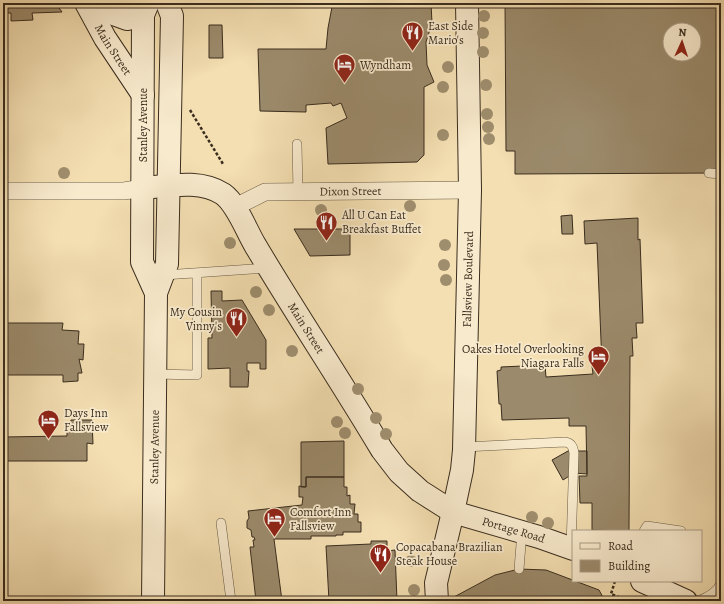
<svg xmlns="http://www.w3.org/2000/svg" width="724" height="604" viewBox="0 0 724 604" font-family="Alegreya,serif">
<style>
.building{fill:#9b8a6b;stroke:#3a2d1e;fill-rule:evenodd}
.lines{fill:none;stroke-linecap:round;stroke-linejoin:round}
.lane-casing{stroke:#685a43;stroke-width:10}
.street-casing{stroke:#685a43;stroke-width:18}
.secondary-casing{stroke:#3a2d1e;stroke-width:24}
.path{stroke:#3a2d1e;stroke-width:2.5;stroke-dasharray:3 2;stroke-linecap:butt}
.lane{stroke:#f8eacd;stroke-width:9}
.street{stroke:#f8eacd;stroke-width:17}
.secondary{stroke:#f8eacd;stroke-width:22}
.tree{fill:#9f8e6e}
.labels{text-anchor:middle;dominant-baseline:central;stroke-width:3.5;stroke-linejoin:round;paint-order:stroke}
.poi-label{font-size:12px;fill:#3a2d1e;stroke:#f8eacd;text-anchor:start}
.street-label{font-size:12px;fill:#3a2d1e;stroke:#f8eacd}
</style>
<rect width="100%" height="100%" fill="#f4dfb2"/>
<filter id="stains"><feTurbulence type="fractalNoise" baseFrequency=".005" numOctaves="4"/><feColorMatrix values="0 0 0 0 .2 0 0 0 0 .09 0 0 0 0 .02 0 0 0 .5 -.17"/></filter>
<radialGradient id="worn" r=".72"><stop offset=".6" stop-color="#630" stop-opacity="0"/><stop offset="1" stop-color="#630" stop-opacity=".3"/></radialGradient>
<!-- building -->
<path class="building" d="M 3,3 L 61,3 L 57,5 L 62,12 L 32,13 L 33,20 L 11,21 L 11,13 L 3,13 Z
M 321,3 L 431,3 L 432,23 L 426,42 L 427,65 L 434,82 L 424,87 L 424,155 L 417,162 L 328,164 L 326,128 L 347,118 L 341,103 L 333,106 L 331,103 L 306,105 L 306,112 L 260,111 L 258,49 L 326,49 L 328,28 L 332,7 Z
M 505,3 L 721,3 L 721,173 L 515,174 L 515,151 L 506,151 ZM 670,30 L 694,30 L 694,54 L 670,54 Z
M 209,25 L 222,25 L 223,58 L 209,58 Z
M 572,215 L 573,234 L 562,234 L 561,216 Z
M 638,218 L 638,240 L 640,239 L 643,323 L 636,323 L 637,338 L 632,338 L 633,356 L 630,356 L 629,531 L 592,530 L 592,503 L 580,503 L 579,476 L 587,476 L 586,426 L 569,426 L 569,418 L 502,420 L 501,404 L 499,404 L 497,371 L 501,370 L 501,367 L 545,365 L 546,377 L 593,374 L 592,366 L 602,365 L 597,243 L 585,244 L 584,221 Z
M 294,229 L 350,229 L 350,255 L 310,256 Z
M 211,291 L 222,291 L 222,301 L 242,300 L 266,340 L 266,369 L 260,369 L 260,363 L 247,363 L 247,371 L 249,371 L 248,387 L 230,387 L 230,368 L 208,369 L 208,338 L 212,338 Z
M 3,323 L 63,323 L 62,330 L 79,331 L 78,344 L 84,344 L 83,360 L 79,359 L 82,373 L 78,373 L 78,381 L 63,382 L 63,375 L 3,375 Z
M 71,420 L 92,420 L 93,444 L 87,443 L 87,461 L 3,461 L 3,437 L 67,436 L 67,425 L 70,425 Z
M 344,441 L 344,477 L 306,477 L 306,487 L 301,487 L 301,442 Z
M 568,451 L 587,451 L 587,474 L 574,473 L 563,480 L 552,460 Z
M 306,477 L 344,477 L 344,487 L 347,487 L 347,496 L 350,495 L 350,504 L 355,504 L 354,514 L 358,514 L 358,522 L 361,522 L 361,532 L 343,532 L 343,535 L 336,535 L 336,536 L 311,536 L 311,539 L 274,539 L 282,601 L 256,601 L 250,547 L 254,547 L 253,540 L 255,540 L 254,537 L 252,537 L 251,530 L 247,528 L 247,521 L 249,518 L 248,511 L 302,505 L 303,497 L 299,497 L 299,486 L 306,487 Z
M 371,541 L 387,541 L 387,551 L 395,550 L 397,601 L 329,601 L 326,546 L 371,544 Z
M 519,569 L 546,570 L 599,590 L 605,601 L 454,601 L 454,597 L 495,575 Z"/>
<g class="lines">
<defs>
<path id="lane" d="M 297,144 L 298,192
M 709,173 L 721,174
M 164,275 L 267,268
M 155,374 L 197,375 L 197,273
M 464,447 L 565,442 C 571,443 573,446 574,453 L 571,548
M 221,523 L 231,601
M 644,531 L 647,526 L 681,531
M 519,569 L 522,532
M 698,601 C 707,598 716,593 721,584"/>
<g id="street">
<path d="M 3,191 L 124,191 L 143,188"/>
<path id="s1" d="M 235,207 L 265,192 L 470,190"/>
</g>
<g id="secondary">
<path id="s2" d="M 86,3 L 105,38 L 143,95"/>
<path d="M 98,3 L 116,15 L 127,19 L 143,15"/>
<path d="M 148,3 L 143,15 L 142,262 L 156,293"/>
<path id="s3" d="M 143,188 C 169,186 200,179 223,194 C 237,204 246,230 255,245 C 296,314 341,381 382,450 L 399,472 L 420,491 L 453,512 L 539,537 L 573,549"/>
<path d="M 642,581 L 686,601"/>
<path id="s4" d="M 153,601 L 156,293 L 167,264 L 172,16 L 167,3"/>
<path id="s5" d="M 437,601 L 436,583 L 453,512 L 462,470 L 464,450 L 470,190 L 467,3"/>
</g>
</defs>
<!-- lane casing -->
<use href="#lane" class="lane-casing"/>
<!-- street casing -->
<use href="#street" class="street-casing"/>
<!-- secondary casing -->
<use href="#secondary" class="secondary-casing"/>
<!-- path -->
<path class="path" d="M 190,110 L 223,164
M 615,581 L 611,594 L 629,601"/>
<!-- lane -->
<use href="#lane" class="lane"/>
<!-- street -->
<use href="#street" class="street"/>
<!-- secondary -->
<use href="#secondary" class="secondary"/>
</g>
<!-- trees -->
<g class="tree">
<circle cx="484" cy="16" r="6"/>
<circle cx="483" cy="33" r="6"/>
<circle cx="483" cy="52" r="6"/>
<circle cx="448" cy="67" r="6"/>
<circle cx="486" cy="85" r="6"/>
<circle cx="443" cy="87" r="6"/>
<circle cx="487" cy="114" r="6"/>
<circle cx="488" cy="127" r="6"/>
<circle cx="443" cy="135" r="6"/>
<circle cx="489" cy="139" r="6"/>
<circle cx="64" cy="173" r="6"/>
<circle cx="410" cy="206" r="6"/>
<circle cx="321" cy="210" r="6"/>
<circle cx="230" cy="243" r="6"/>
<circle cx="445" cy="245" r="6"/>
<circle cx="444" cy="265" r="6"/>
<circle cx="446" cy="280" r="6"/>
<circle cx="256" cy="292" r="6"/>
<circle cx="269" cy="310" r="6"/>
<circle cx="292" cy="351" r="6"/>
<circle cx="358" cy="389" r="6"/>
<circle cx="376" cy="418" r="6"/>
<circle cx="337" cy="422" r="6"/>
<circle cx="345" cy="433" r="6"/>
<circle cx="386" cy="434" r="6"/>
<circle cx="532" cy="517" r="6"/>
<circle cx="548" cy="523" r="6"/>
<circle cx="411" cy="561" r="6"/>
<circle cx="414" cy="590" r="6"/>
</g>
<!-- icons -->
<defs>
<symbol id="restaurant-pin" viewBox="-11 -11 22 30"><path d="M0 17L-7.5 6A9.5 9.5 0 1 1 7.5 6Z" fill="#8f2418" stroke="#f8eacd"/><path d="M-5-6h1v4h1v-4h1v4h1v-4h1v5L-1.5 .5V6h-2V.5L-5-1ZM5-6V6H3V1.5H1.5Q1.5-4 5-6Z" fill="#fff"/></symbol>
<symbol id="hotel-pin" viewBox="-11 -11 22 30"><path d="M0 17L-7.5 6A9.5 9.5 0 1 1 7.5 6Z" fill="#8f2418" stroke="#f8eacd"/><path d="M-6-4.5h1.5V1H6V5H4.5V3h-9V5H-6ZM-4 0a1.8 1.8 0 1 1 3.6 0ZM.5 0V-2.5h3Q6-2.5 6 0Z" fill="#fff"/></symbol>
</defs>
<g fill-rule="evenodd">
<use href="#restaurant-pin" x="400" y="20" width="25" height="34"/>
<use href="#hotel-pin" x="332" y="52" width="25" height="34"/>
<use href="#restaurant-pin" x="314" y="210" width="25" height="34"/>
<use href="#restaurant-pin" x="224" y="306" width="25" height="34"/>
<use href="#hotel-pin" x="586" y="344" width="25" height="34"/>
<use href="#hotel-pin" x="36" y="408" width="25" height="34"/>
<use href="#hotel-pin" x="262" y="506" width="25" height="34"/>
<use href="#restaurant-pin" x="368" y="542" width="25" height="34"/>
</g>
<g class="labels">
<!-- poi labels -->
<g class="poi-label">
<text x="428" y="26">East Side<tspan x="428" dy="14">Mario's</tspan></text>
<text x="360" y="65">Wyndham</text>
<text x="342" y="215">All U Can Eat<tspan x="342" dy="14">Breakfast Buffet</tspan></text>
<text x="222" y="312" text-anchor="end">My Cousin<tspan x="222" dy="14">Vinny's</tspan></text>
<text x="584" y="349" text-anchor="end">Oakes Hotel Overlooking<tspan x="584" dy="14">Niagara Falls</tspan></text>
<text x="64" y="413">Days Inn<tspan x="64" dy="14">Fallsview</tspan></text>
<text x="290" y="512">Comfort Inn<tspan x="290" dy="14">Fallsview</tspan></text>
<text x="396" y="547">Copacabana Brazilian<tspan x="396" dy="14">Steak House</tspan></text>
</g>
<!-- street labels -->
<g class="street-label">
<text stroke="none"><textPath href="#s2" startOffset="54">Main Street</textPath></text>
<text transform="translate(143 125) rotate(-90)">Stanley Avenue</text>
<text stroke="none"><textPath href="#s1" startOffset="119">Dixon Street</textPath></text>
<text stroke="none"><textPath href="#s5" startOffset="325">Fallsview Boulevard</textPath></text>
<text stroke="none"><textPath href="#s3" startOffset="240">Main Street</textPath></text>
<text stroke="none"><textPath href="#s4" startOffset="154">Stanley Avenue</textPath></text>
<text stroke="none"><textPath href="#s3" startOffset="542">Portage Road</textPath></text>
</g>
</g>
<!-- margin -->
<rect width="724" height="604" fill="none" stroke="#f4dfb2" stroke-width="16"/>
<rect x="4" y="4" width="716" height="596" fill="none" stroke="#3a2d1e" stroke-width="2"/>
<rect x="8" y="8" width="708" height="588" fill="none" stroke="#3a2d1e"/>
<!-- legend -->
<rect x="572" y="530" width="130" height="52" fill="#f8eacd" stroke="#ac9e87"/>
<rect x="580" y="543" width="20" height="6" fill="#f8eacd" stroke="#ac9e87"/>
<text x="608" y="550" font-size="12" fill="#3a2d1e">Road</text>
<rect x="580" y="560" width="20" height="12" fill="#9b8a6b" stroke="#ac9e87"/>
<text x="608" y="570" font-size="12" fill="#3a2d1e">Building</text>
<!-- north arrow -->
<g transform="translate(682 42) rotate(3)"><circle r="19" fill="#f8eacd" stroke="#ac9e87"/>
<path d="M0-3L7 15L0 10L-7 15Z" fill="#8f2418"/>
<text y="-6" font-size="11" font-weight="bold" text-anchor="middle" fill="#3a2d1e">N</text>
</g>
<rect width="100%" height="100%" filter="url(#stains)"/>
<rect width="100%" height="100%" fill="url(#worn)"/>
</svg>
